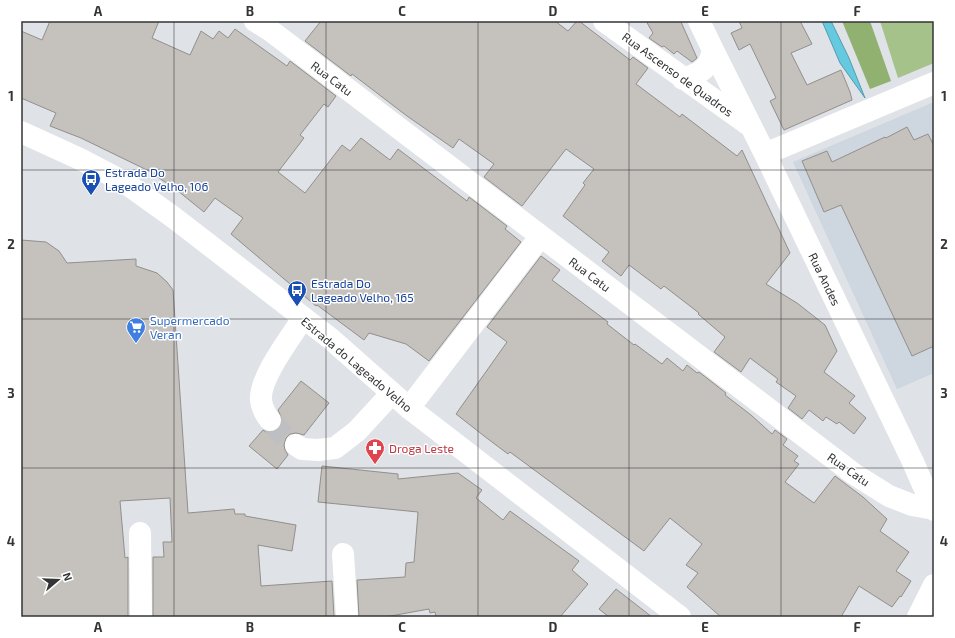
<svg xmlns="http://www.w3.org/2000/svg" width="955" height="638" viewBox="0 0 955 638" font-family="'Exo 2',sans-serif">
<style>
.built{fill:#ced6e0}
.green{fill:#a6c28b}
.forest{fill:#90b16f}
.water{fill:#65c9df;stroke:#569cac}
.building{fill:#c5c1bd;stroke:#928f8c}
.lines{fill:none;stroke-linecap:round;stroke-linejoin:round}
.minor-tunnel{stroke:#bdbfc3;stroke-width:22;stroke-dasharray:22 11;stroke-linecap:butt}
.minor{stroke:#fff;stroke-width:22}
.major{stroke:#fff;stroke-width:22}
.grid{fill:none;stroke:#333436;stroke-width:1;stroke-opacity:0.55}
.labels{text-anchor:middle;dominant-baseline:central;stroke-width:3;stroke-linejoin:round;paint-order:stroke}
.street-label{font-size:12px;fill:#333436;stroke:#fff}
.transit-label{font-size:12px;fill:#164399;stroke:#fff;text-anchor:start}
.shop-label{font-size:12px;fill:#366cbe;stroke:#fff;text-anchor:start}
.health-label{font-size:12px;fill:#be3a42;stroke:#fff;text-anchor:start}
.neatline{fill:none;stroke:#333436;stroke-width:1.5}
.grid-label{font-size:13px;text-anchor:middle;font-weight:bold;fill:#333436}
</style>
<rect width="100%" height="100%" fill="#dfe2e6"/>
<!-- built -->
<path class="built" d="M 934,102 L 934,373 L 897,389 L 793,162 Z"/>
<!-- green -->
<path class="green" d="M 880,21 L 934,21 L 934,63 L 898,78 Z"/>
<!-- forest -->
<path class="forest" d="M 842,21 L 870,21 L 891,81 L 870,89 Z"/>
<!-- water -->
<path class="water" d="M 822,21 L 831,21 L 849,58 L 865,98 L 840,63 Z"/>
<!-- building -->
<path class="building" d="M 50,21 L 159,21 L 152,38 L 190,55 L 201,31 L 213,39 L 219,31 L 228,38 L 235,29 L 287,66 L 290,61 L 336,96 L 328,107 L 324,104 L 300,135 L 304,138 L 278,172 L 305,193 L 342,145 L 350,151 L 361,138 L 390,160 L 398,149 L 467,201 L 469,197 L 507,226 L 505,229 L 521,242 L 429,361 L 406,344 L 369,333 L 364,340 L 317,305 L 316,306 L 231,234 L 243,218 L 215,198 L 204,212 L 178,191 L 149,171 L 81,138 L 50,126 L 56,113 L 21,98 L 21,31 L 42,40 Z
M 321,21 L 555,21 L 568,31 L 577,21 L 579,21 L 630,60 L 633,57 L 648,68 L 636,84 L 680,117 L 682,114 L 737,156 L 742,150 L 790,253 L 766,284 L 797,303 L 825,325 L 837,351 L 824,372 L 855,396 L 849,403 L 866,418 L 854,434 L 839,422 L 837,424 L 826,417 L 823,421 L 809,410 L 802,419 L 788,408 L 796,396 L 776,382 L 778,379 L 750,358 L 741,372 L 714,352 L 725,337 L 698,314 L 699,313 L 664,286 L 661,289 L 629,265 L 621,276 L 602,261 L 609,252 L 563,216 L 585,185 L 583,183 L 594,169 L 566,149 L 522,206 L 484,177 L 494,164 L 459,139 L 453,148 L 407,116 L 352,74 L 351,76 L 305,41 Z
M 646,21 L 681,21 L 681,22 L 697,58 L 692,62 L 677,51 L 674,54 L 664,46 L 662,47 L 649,38 L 653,33 Z
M 739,21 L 800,21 L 812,44 L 791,53 L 807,85 L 841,70 L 850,92 L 852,100 L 784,130 L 770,101 L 776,98 L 750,44 L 739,50 L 731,33 L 742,28 Z
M 907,127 L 914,140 L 928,134 L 934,146 L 934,346 L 912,356 L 841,205 L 824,212 L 802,161 L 827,151 L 832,162 L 885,137 L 886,138 Z
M 21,240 L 46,242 L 59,251 L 67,263 L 136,259 L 136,266 L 157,273 L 167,282 L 173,290 L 188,513 L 234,509 L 235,514 L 245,514 L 245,516 L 296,525 L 292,551 L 258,545 L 261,586 L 332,581 L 334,617 L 155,617 L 153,616 L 153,557 L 164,557 L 163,542 L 172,542 L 170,498 L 120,501 L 125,558 L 128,557 L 128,617 L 21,617 Z
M 541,256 L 560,270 L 552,280 L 608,322 L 607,324 L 634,345 L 635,344 L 662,364 L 667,358 L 683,371 L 687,365 L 697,373 L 699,372 L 726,393 L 725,395 L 751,415 L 772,434 L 775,430 L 787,439 L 783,445 L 798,456 L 794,461 L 799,464 L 785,482 L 814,503 L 835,476 L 863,497 L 887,519 L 880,531 L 909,552 L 896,571 L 911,581 L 901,597 L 900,596 L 892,607 L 859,586 L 841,617 L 721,617 L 687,587 L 698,573 L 686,565 L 702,544 L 670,518 L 644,551 L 510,452 L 508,454 L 488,439 L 456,414 L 507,342 L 487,327 Z
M 301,381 L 329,403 L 304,435 L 296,433 L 290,434 L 286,438 L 284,445 L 285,450 L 288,455 L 277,469 L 249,446 L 263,430 L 266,432 L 271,432 L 278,430 L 282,424 L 282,419 L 278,410 Z
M 322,466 L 398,474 L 398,479 L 458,473 L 482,490 L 476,498 L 503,520 L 510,511 L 579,561 L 572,570 L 588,584 L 560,617 L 436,617 L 435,612 L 430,613 L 429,609 L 385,617 L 359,617 L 357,580 L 405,577 L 406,563 L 414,562 L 418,512 L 318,502 Z
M 616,589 L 652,617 L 609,617 L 599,609 Z"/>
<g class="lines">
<!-- minor-tunnel -->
<path class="minor-tunnel" d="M 270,420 L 284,436 L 296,445"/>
<!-- minor -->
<path class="minor" d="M 255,21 L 271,31 L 854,474 L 889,496 L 912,505 L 934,509
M 604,21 L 749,125
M 699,21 L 713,50 L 765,154 L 913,462 L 934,510
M 683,79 C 701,73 709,69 713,50
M 765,154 L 934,83
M 409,408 L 540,237
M 270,420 C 265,414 262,408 261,400 C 259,378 291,337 303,318
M 296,445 L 302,449 L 318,450 L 335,448 L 357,431 L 392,393
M 140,533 L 141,617
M 343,554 L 347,617
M 918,617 L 934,585"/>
<!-- major -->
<path class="major" d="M 21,132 L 80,159 L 124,182 L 173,217 L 331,339 L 409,408 L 680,617"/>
</g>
<!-- grid -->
<path class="grid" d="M 174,21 L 174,617M 326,21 L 326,617M 478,21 L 478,617M 629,21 L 629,617M 781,21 L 781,617M 21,170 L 934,170M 21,319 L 934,319M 21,468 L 934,468"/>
<!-- icons -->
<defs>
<symbol id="bus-pin" viewBox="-11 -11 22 30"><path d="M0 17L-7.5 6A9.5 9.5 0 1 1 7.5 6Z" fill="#1a4fb4" stroke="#fff"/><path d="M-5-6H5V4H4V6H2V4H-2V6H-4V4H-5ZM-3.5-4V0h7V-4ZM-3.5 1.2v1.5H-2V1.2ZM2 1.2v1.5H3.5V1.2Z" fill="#fff"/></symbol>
<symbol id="supermarket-pin" viewBox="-11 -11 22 30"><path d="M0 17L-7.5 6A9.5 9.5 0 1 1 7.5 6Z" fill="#3f7fe0" stroke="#fff"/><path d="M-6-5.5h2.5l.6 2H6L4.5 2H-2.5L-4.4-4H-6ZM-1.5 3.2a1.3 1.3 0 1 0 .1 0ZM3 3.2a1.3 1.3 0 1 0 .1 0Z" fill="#fff"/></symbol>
<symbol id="pharmacy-pin" viewBox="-11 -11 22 30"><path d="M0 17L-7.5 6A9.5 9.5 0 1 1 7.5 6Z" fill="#e0444e" stroke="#fff"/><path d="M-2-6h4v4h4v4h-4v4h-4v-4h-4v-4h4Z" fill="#fff"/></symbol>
</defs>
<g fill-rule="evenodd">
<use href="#bus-pin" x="80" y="168" width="22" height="30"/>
<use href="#bus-pin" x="286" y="279" width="22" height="30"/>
<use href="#supermarket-pin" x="125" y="316" width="22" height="30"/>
<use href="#pharmacy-pin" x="364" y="437" width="22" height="30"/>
</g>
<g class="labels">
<!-- street labels -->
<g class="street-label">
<text transform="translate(678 74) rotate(36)">Rua Ascenso de Quadros</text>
<text transform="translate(332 78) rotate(37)">Rua Catu</text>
<text transform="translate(590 274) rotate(37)">Rua Catu</text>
<text transform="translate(825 279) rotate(64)">Rua Andes</text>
<text transform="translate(357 364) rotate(40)">Estrada do Lageado Velho</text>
<text transform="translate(849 469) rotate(35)">Rua Catu</text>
</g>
<!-- transit labels -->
<g class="transit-label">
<text x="105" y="172">Estrada Do<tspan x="105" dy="14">Lageado Velho, 106</tspan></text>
<text x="311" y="283">Estrada Do<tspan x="311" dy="14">Lageado Velho, 165</tspan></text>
</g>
<!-- shop labels -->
<g class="shop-label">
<text x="150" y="320">Supermercado<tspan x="150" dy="14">Veran</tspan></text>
</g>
<!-- health labels -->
<g class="health-label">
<text x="389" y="448">Droga Leste</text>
</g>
</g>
<!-- border -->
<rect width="955" height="638" fill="none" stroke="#ffffff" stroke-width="44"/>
<!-- north arrow -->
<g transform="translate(58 580) rotate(71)" stroke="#ffffff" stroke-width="3" paint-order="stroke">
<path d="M0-3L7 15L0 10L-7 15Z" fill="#333436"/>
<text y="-6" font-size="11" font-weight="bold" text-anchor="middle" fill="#333436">N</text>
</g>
<rect x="22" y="22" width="911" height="594" class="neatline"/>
<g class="grid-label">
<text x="98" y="16">A</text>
<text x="250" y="16">B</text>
<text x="402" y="16">C</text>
<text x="553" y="16">D</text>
<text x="705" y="16">E</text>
<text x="857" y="16">F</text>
<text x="11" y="101">1</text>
<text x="944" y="101">1</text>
<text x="11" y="249">2</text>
<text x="944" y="249">2</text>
<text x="11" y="398">3</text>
<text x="944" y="398">3</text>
<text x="11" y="546">4</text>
<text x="944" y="546">4</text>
<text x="98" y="632">A</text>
<text x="250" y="632">B</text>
<text x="402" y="632">C</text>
<text x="553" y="632">D</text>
<text x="705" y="632">E</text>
<text x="857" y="632">F</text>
</g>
</svg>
